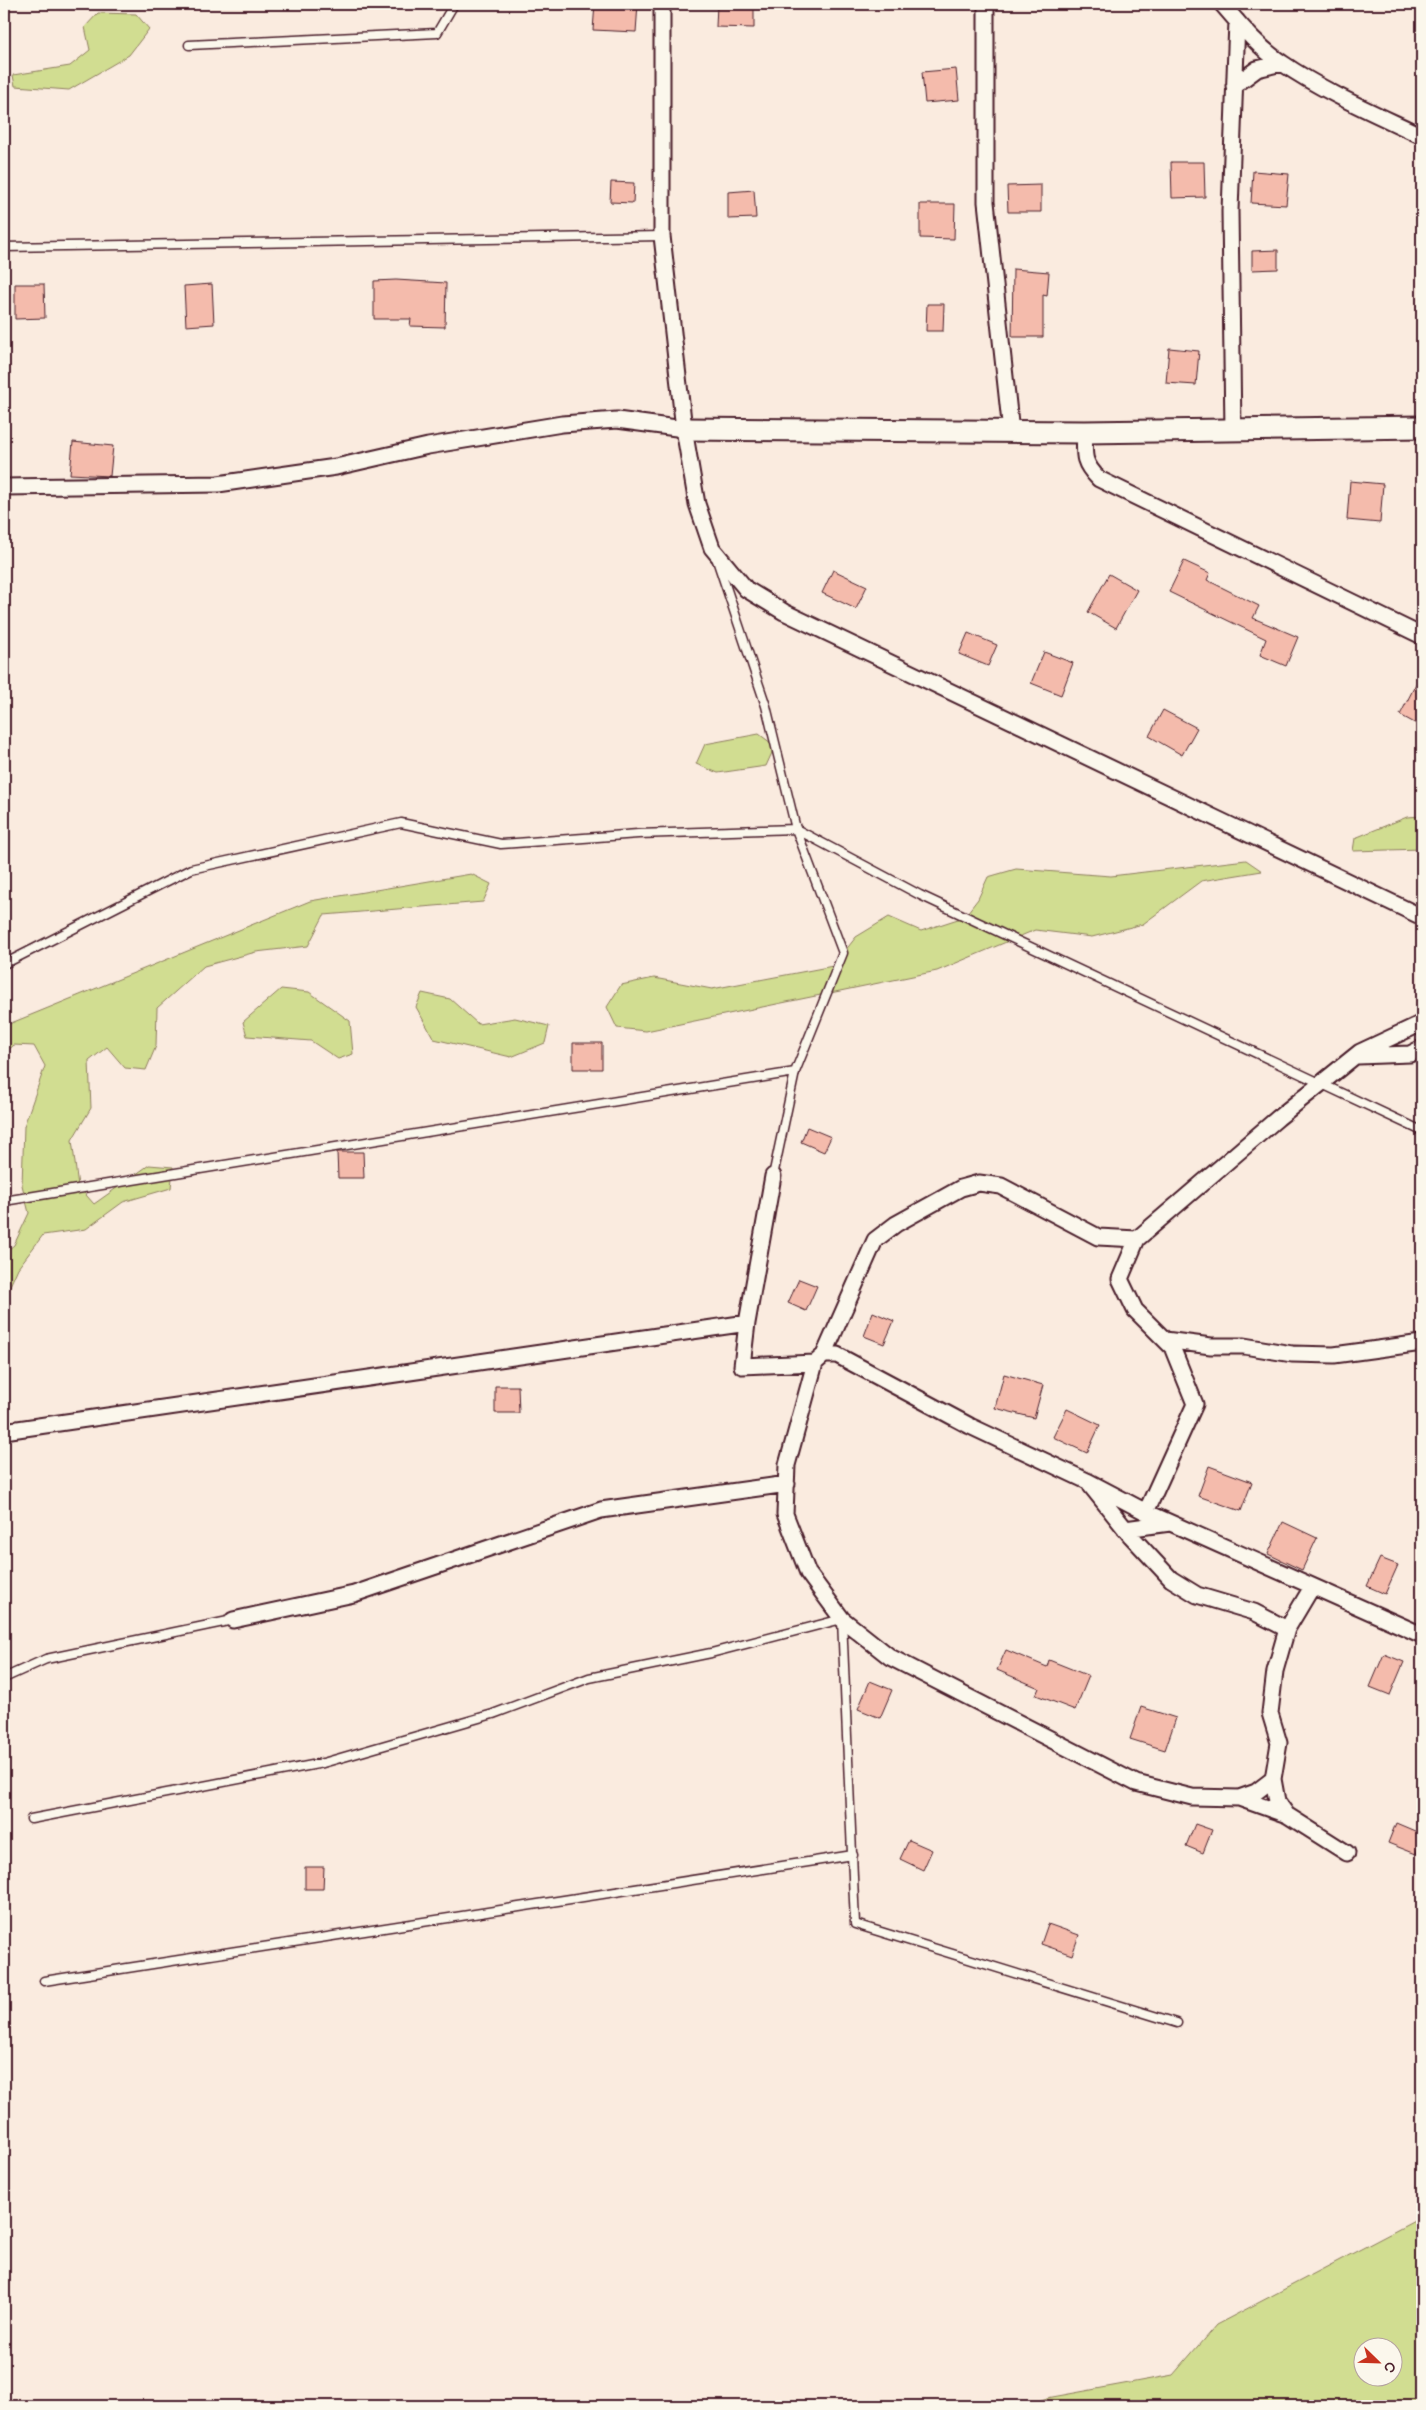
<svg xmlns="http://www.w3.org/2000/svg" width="1426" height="2410" viewBox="0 0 1426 2410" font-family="'Balsamiq Sans',sans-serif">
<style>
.green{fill:#d1dd91;stroke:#8e7e5e;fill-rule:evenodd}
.building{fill:#f4bbac;stroke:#4a1f2b}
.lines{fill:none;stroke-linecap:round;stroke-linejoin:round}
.lane-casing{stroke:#4a1f2b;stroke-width:11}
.street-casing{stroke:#4a1f2b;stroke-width:19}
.secondary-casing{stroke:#4a1f2b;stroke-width:25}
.lane{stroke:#fbf7ec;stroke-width:8}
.street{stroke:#fbf7ec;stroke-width:15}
.secondary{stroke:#fbf7ec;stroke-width:21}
</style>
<rect width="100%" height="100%" fill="#faebdf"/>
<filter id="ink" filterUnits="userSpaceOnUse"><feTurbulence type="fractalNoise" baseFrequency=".02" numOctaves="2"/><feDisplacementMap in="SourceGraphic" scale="10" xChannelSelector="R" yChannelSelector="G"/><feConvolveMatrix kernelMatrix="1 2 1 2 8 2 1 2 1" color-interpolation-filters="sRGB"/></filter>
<g filter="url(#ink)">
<!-- green -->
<path class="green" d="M 98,13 L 136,14 L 149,29 L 129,55 L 69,90 L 15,86 L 13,75 L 70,66 L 90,50 L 85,27 Z
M 759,734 L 775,746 L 766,766 L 718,773 L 696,764 L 705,744 Z
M 1422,816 L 1422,849 L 1353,851 L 1355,838 L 1407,817 Z
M 1246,860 L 1262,871 L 1201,881 L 1143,924 L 1092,937 L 1035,930 L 937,971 L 646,1031 L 617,1028 L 607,1007 L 621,985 L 654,978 L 712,989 L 833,966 L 856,937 L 889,917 L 921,931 L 964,917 L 978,899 L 988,877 L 1016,869 L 1111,876 Z
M 471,874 L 491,884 L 483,902 L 324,915 L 308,946 L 256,952 L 204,966 L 157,1008 L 156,1046 L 146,1070 L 125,1068 L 107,1047 L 89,1061 L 91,1108 L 72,1140 L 78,1186 L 94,1204 L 149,1165 L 173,1167 L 171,1188 L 123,1202 L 86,1229 L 43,1235 L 18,1268 L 4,1299 L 4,1253 L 14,1245 L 29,1213 L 22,1185 L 24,1126 L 45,1066 L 34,1046 L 14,1045 L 4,1054 L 4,1026 L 310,901 Z
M 281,989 L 309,992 L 350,1021 L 353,1054 L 338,1059 L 311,1041 L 247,1036 L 243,1022 Z
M 422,993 L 450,999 L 478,1024 L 515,1018 L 549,1026 L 545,1043 L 511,1057 L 434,1039 L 416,1007 Z
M 1422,2217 L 1422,2406 L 1024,2406 L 1047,2398 L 1173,2375 L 1216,2325 ZM 1364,2348 L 1394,2348 L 1394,2378 L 1364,2378 Z"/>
<!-- building -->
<path class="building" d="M 595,4 L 638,4 L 636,32 L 593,30 Z
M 717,4 L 754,4 L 754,28 L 716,27 Z
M 956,69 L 959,100 L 925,103 L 922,72 Z
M 1171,162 L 1204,162 L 1205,197 L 1172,198 Z
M 1253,171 L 1289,174 L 1286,205 L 1251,203 Z
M 611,182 L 634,183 L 633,203 L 610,202 Z
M 1041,185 L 1041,212 L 1008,212 L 1007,186 Z
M 754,190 L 756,218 L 728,219 L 728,192 Z
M 920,204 L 955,204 L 954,239 L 920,238 Z
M 1278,250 L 1278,269 L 1252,270 L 1252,251 Z
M 1013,269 L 1049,272 L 1047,296 L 1043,295 L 1043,337 L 1012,337 Z
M 396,280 L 446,283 L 445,327 L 410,326 L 411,319 L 374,319 L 374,281 Z
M 15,284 L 44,284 L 45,318 L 15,319 Z
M 212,284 L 214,324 L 186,326 L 184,286 Z
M 927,304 L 944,304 L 943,331 L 926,331 Z
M 1169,348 L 1199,351 L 1196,385 L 1166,383 Z
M 73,442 L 113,446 L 110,476 L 70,474 Z
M 1350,481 L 1383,484 L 1380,523 L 1347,520 Z
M 1184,561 L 1210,573 L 1207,580 L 1259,606 L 1253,618 L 1298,637 L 1286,666 L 1260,655 L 1266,639 L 1169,592 Z
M 833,570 L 867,586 L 856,609 L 822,593 Z
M 1109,574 L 1137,590 L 1116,628 L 1088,612 Z
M 968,633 L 997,645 L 988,666 L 959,654 Z
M 1044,652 L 1073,663 L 1061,695 L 1031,683 Z
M 1422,672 L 1422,727 L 1400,715 Z
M 1163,710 L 1197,728 L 1182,755 L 1149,736 Z
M 573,1043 L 602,1043 L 602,1069 L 573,1069 Z
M 807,1127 L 831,1137 L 824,1152 L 801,1142 Z
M 337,1152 L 363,1152 L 364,1178 L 338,1178 Z
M 799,1279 L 817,1286 L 806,1311 L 788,1303 Z
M 873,1312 L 894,1321 L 884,1344 L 864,1336 Z
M 1004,1374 L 1043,1385 L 1034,1418 L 995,1408 Z
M 495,1386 L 518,1386 L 519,1413 L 495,1413 Z
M 1067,1409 L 1100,1425 L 1087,1453 L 1053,1437 Z
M 1209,1466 L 1252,1482 L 1241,1511 L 1198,1496 Z
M 1283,1522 L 1317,1538 L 1302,1570 L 1268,1554 Z
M 1380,1558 L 1398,1565 L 1385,1594 L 1367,1586 Z
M 1006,1650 L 1047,1667 L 1049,1660 L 1089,1676 L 1075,1710 L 1036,1695 L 1039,1688 L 997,1670 Z
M 1384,1654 L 1404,1662 L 1390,1695 L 1370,1687 Z
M 870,1681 L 892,1690 L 880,1718 L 858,1709 Z
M 1141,1707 L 1176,1718 L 1165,1750 L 1130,1739 Z
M 1396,1823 L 1422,1834 L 1416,1854 L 1388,1843 Z
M 1195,1824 L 1212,1830 L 1203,1853 L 1186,1846 Z
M 909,1840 L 932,1850 L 923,1870 L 900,1859 Z
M 305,1867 L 324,1867 L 323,1889 L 305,1889 Z
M 1048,1924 L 1079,1935 L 1072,1955 L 1041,1944 Z"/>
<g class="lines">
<defs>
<path id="lane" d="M 189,45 L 437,33 L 454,4
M 4,247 L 662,236
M 717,560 L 766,706 L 796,829 L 843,953 L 795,1072 L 773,1176
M 4,964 L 191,869 L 401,823 L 501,844 L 638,834 L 796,829 L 920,895 L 1422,1131
M 4,1201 L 795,1072
M 4,1678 L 46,1659 L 233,1620
M 31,1819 L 323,1763 L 493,1714 L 589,1678 L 711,1653 L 842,1619 L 855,1924 L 1177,2023
M 44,1981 L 853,1855"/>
<path id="street" d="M 662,4 L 662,236 L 684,429 L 697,504 L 712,548 L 746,589 L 784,612 L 1422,917
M 986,4 L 986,202 L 1011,432
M 1222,4 C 1240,25 1259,48 1282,63 C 1324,92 1376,114 1422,136
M 1234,86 L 1257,69 L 1282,63
M 1233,431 L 1230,211 L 1237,21
M 1085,432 C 1084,455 1082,462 1099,479 L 1422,636
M 4,487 L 218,484 L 336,467 L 428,446 L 562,424 L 617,420 L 684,429
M 1358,1056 L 1410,1054 L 1422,1048
M 773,1176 L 747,1323 L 742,1366 L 815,1363
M 1165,1340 L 1211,1346 L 1244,1346 L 1292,1354 L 1334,1355 L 1422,1343
M 824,1355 L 875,1240 L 896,1224 L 961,1188 L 979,1183 L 1001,1186 L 1098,1237 L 1137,1239
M 4,1431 L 747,1323
M 1091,1486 L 1131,1536 L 1171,1579 L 1197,1595 L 1254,1612 L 1287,1629
M 1146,1512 L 1195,1404 L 1172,1347 L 1135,1310 L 1120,1279 L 1137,1239 L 1278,1118 L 1360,1052 L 1422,1023
M 1125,1529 L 1170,1523
M 233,1620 L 354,1594 L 601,1510 L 787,1484
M 1273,1779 L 1277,1801 L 1287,1815
M 1239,1798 L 1256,1792 L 1273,1779 L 1279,1743 L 1270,1713 L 1275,1671 L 1287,1629 L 1312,1587
M 1347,1853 L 1287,1815 L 1239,1798 L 1192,1797 L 1136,1783 L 890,1657 L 842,1619 L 808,1573 L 785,1514 L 787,1465 L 815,1363 L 824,1355 L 837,1355 L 970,1426 L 1087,1481 L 1146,1512 L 1422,1635"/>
<path id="secondary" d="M 684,429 L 1085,432 L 1422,427"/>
</defs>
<!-- lane casing -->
<use href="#lane" class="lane-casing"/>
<!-- street casing -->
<use href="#street" class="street-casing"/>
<!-- secondary casing -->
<use href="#secondary" class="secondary-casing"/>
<!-- lane -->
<use href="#lane" class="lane"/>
<!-- street -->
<use href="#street" class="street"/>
<!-- secondary -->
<use href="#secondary" class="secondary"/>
</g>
</g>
<!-- margin -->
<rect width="1426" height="2410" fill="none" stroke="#fbf7ec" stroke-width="20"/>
<rect x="10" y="10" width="1406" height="2390" fill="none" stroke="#4a1f2b" stroke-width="2" filter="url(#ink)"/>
<!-- north arrow -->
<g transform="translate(1378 2362) rotate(113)"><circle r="24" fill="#fbf7ec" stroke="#b4a19f"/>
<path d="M0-4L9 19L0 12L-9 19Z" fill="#c8321e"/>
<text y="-8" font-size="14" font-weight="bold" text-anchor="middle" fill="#4a1f2b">С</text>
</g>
</svg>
